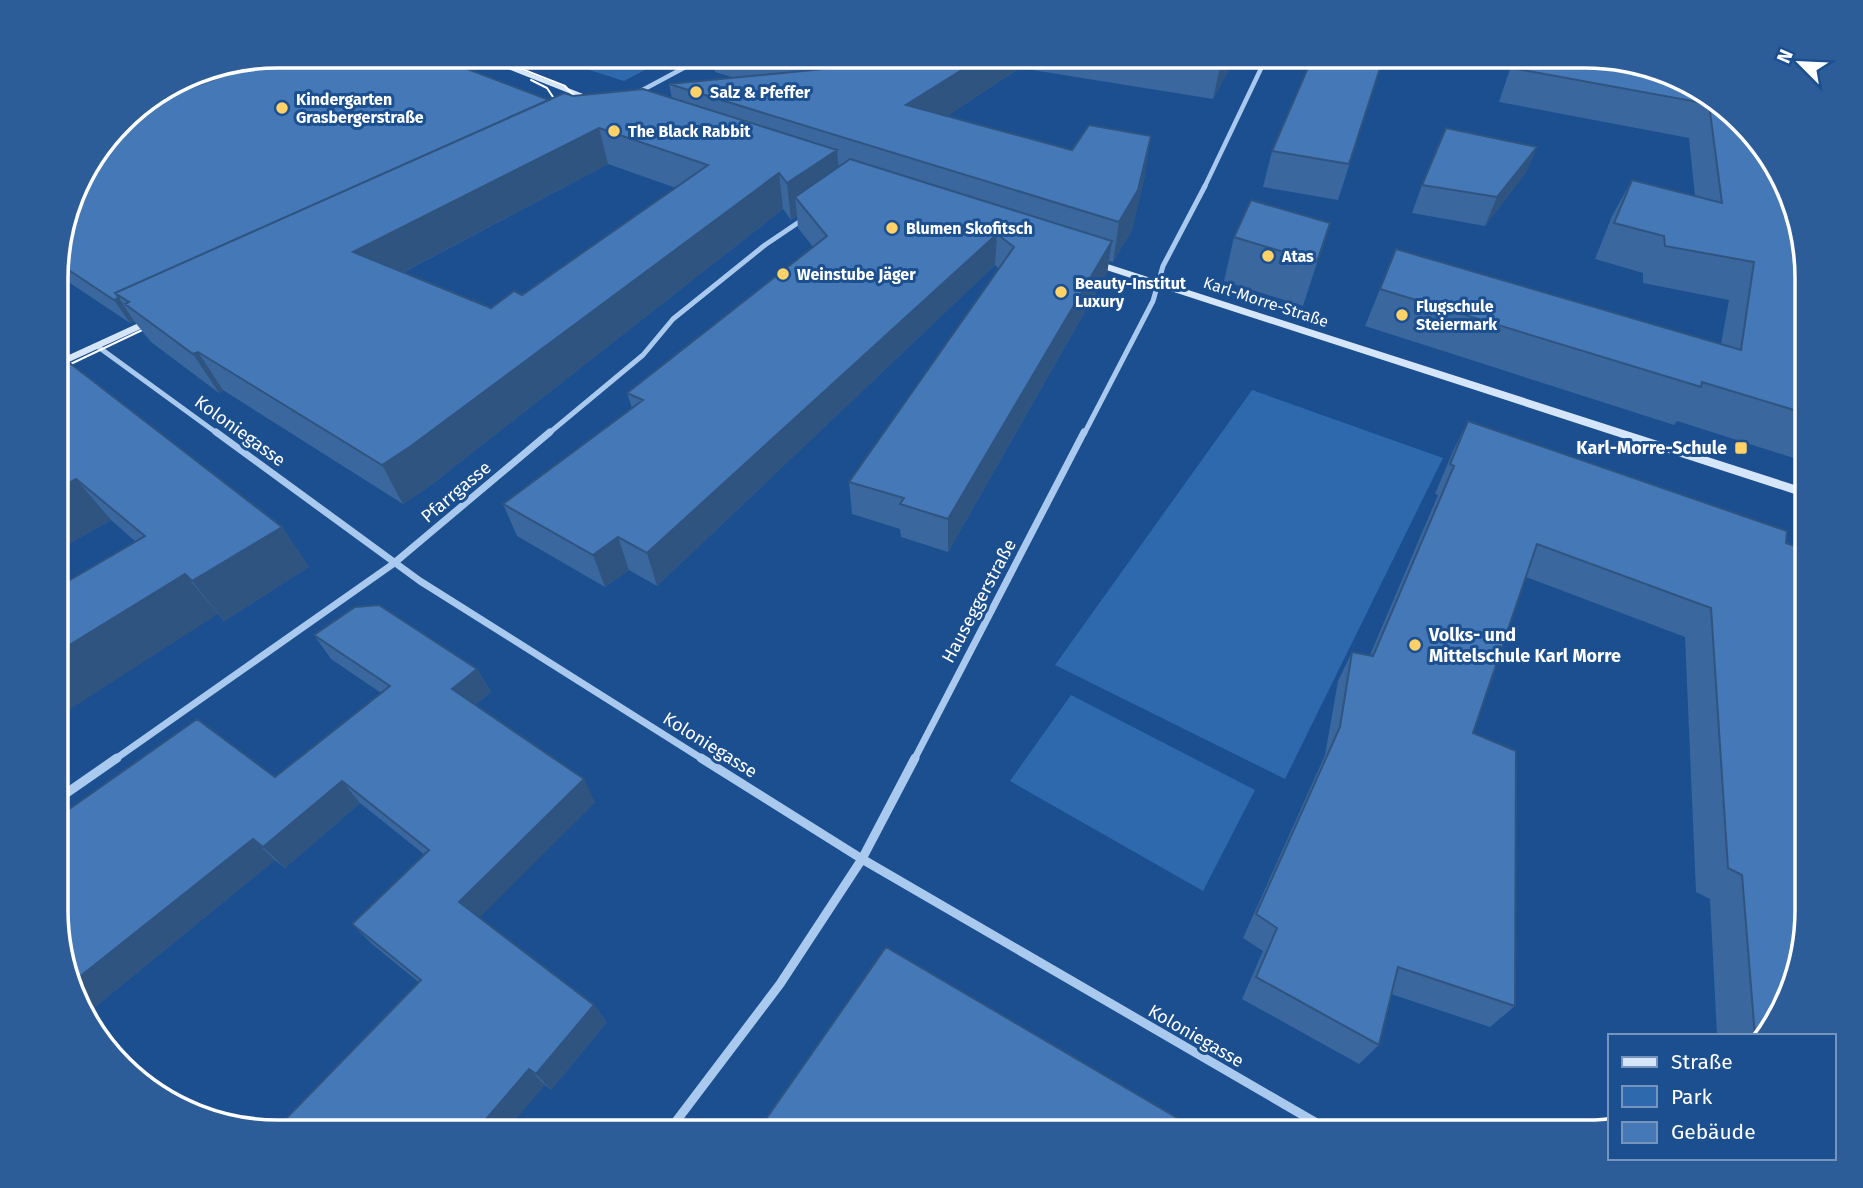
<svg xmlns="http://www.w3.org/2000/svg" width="1863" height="1188" viewBox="0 0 1863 1188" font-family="'Fira Sans',sans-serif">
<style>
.green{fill:#2e69ad}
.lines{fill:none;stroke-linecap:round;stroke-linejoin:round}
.street-far3{stroke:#a9c9ee;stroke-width:4.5}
.street-far2{stroke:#a9c9ee;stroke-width:5}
.street-far1{stroke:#a9c9ee;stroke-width:7}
.street{stroke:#a9c9ee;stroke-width:9}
.secondary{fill:#d6e6fa;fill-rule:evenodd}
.tram{stroke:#fff;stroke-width:2}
.wall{fill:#3a679d;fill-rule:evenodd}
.shaded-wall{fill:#305480}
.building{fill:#4478b7;stroke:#305480;stroke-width:2;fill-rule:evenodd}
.poi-dot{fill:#ffd166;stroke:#1b4f8f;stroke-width:2.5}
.labels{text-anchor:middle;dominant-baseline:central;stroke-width:6;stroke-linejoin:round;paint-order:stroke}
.far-poi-label{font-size:16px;font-weight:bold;fill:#fff;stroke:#1b4f8f;text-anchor:start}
.far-street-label{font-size:16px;fill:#fff;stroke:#1b4f8f}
.street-label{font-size:18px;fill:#fff;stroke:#1b4f8f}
.poi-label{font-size:18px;font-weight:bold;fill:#fff;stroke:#1b4f8f;text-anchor:end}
.rim{fill:none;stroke:#fff;stroke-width:3.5}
</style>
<rect width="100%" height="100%" fill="#1b4f8f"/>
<!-- green -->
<path class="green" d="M 546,56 L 671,56 L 624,81 Z
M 1252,390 L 1443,458 L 1285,779 L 1055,665 Z
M 1071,695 L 1255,790 L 1203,891 L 1010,781 Z"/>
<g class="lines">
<!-- street-far3 -->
<path class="street-far3" d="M 637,93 L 706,56
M 1204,188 L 1267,56"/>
<!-- street-far2 -->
<path class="street-far2" d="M 97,346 L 218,434
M 548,434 L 643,355 L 673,319 L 765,245 L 805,218
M 1084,434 L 1153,301 L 1163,266 L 1205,186"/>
<!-- street-far1 -->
<path class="street-far1" d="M 216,432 L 420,581 L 704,760
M 114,760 L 393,564 L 550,432
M 914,760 L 1084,432"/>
<!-- street -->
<path class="street" d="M 701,758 L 862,859 L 1332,1132
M 58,799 L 117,758
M 668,1132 L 780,984 L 862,859 L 915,758"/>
<!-- secondary -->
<path class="secondary" d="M 475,56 L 486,56 L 601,101 L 594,103 Z
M 1092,259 L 1807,489 L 1807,498 L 1088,264 L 1087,262 Z
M 154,316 L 159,319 L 158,321 L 58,367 L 58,360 Z"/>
<!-- tram -->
<path class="tram" d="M 469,56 L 499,67
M 489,56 L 565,86 L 576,98 L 577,114
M 531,80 L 547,88 L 555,100 L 552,116
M 58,370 L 159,322"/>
</g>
<!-- wall -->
<path class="wall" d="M 713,56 L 1236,56 L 1213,99 L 1020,68 L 947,116 L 1145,175 L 1132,230 L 1113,262 L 1109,261 L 1107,273 L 948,552 L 901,537 L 900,529 L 852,514 L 849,482 L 999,269 L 995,265 L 657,586 L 629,570 L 605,587 L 517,536 L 503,504 L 632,408 L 627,393 L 813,247 L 798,228 L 797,216 L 791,220 L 783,209 L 431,485 L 403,504 L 223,390 L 219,393 L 151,342 L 134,321 L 130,323 L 58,275 L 58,250 L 549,100 L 573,96 L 672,99 L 669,84 L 735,78 L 715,72 ZM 608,164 L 676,188 L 522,295 L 491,308 L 404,272 Z
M 1384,56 L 1338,200 L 1263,187 L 1272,151 Z
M 1506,56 L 1585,56 L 1708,93 L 1806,264 L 1807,461 L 1806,462 L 1677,421 L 1674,425 L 1365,326 L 1380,289 L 1721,344 L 1729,300 L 1643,283 L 1643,273 L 1595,259 L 1612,216 L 1632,180 L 1695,196 L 1689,138 L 1499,102 L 1514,57 Z
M 1537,147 L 1525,174 L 1485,226 L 1412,213 L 1422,185 Z
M 1330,223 L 1303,306 L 1224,281 L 1234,237 Z
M 58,354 L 282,527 L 309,567 L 224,621 L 218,614 L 111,520 L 58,550 Z
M 1468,421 L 1787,531 L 1767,1036 L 1717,1036 L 1710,899 L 1696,892 L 1685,637 L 1526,577 L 1473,733 L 1515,1006 L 1490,1027 L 1391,994 L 1379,1045 L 1359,1064 L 1242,999 L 1263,951 L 1243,938 L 1325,755 L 1338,681 L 1352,652 L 1370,655 L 1438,495 L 1435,494 L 1453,451 Z
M 314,635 L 477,669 L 491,692 L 475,705 L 595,802 L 479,917 L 594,1005 L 607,1022 L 551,1090 L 372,944 L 352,924 L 425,855 L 360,803 L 285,868 L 275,860 L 84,1016 L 58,938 L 275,777 L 381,693 L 331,659 Z"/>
<!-- shaded-wall -->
<path class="shaded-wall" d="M 279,56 L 132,111 L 180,81 L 217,68 Z
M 984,56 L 1021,56 L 1020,68 L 907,143 L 906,105 Z
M 1224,56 L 1236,56 L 1213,99 L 1221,63 Z
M 599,128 L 608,164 L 371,289 L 353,252 Z
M 1151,136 L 1145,175 L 1132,230 L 1113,262 L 1119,222 Z
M 1537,147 L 1525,174 L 1485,226 L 1497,197 Z
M 837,150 L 840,186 L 795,197 L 797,216 L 791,220 L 787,183 Z
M 779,173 L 783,209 L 431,485 L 403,504 L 382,465 Z
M 997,234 L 995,265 L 657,586 L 647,553 Z
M 1112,241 L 1107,273 L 948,552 L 948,519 Z
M 119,298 L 134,321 L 130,323 L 114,300 Z
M 198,352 L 223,390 L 219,393 L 193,354 Z
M 76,479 L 111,520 L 58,550 L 58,489 Z
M 282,527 L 309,567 L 224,621 L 192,581 Z
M 618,537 L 629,570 L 605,587 L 593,555 Z
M 185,574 L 218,614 L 58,717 L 58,652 Z
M 477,669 L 491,692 L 466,712 L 452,689 Z
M 584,779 L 595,802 L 475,922 L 459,902 Z
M 342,781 L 360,803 L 285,868 L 263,847 Z
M 253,839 L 275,860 L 84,1016 L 73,982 Z
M 594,1005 L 607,1022 L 551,1090 L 536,1074 Z
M 529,1069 L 545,1085 L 505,1132 L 475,1132 Z"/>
<!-- building -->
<path class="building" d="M 280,56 L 433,56 L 549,100 L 115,293 L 119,298 L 114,300 L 58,263 L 58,250 L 79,180 L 132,111 L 142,105 Z
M 786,56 L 984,56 L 906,105 L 1072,150 L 1089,125 L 1151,136 L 1138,190 L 1119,222 L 669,84 L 833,68 Z
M 1178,56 L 1224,56 L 1221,63 Z
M 1313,56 L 1384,56 L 1349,164 L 1272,151 Z
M 1517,56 L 1585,56 L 1656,68 L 1708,93 L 1777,167 L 1806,264 L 1807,414 L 1702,382 L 1701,387 L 1380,289 L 1396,249 L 1741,350 L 1754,262 L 1665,246 L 1664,236 L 1614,223 L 1632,180 L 1722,203 L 1709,104 L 1512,68 Z
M 217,68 L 180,81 L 194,73 Z
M 643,89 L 837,150 L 787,183 L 779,173 L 411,446 L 382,465 L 198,352 L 193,354 L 125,304 L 129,302 L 115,293 L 564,93 L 573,96 ZM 599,128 L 708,165 L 522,295 L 514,291 L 491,308 L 353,252 Z
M 1446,128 L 1537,147 L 1497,197 L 1422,185 Z
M 850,159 L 1112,241 L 948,519 L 900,504 L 904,498 L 849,482 L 1014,247 L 997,234 L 647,553 L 618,537 L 593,555 L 503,504 L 643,400 L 627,393 L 827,236 L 795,197 Z
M 1251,200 L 1330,223 L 1317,262 L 1234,237 Z
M 58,354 L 282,527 L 192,581 L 185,574 L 58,652 L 58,587 L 145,536 L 76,479 L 58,489 Z
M 1468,421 L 1787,531 L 1786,543 L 1807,550 L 1807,924 L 1770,1033 L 1767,1036 L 1755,1036 L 1742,875 L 1728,868 L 1711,608 L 1537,544 L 1473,733 L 1516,751 L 1515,1006 L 1398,967 L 1379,1045 L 1256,977 L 1277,928 L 1256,914 L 1340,727 L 1352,652 L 1373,656 L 1454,466 L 1450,464 Z
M 379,605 L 477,669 L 452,689 L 584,779 L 459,902 L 594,1005 L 536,1074 L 529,1069 L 475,1132 L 274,1131 L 421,980 L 352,924 L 429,850 L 342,781 L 263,847 L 253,839 L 73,982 L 58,938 L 58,817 L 197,719 L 275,777 L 390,686 L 314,635 L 355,607 Z
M 886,947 L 1201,1132 L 757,1132 Z"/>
<!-- markers -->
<g class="poi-dot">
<circle cx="696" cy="92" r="7"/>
<circle cx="282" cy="108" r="7"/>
<circle cx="614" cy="131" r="7"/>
<circle cx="892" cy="228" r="7"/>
<circle cx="1268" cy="256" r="7"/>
<circle cx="783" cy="274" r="7"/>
<circle cx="1061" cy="292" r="7"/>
<circle cx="1402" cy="315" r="7"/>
<rect x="1734" y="441" width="14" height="14" rx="3.5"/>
<circle cx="1415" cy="645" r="7"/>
</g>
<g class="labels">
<!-- far-poi labels -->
<g class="far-poi-label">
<text x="710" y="92">Salz &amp; Pfeffer</text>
<text x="296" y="99">Kindergarten<tspan x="296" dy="18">Grasbergerstraße</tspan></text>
<text x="628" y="131">The Black Rabbit</text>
<text x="906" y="228">Blumen Skofitsch</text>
<text x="1282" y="256">Atas</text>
<text x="797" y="274">Weinstube Jäger</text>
<text x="1075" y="283">Beauty-Institut<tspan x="1075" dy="18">Luxury</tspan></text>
<text x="1416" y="306">Flugschule<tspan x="1416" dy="18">Steiermark</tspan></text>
</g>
<!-- far-street labels -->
<g class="far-street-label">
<text transform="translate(1266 302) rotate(18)">Karl-Morre-Straße</text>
</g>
<!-- street labels -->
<g class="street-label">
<text transform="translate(240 431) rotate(36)">Koloniegasse</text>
<text transform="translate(456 492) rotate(-40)">Pfarrgasse</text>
<text transform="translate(979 601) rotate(-62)">Hauseggerstraße</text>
<text transform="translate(710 745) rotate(32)">Koloniegasse</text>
<text transform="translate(1196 1036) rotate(30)">Koloniegasse</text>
</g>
<!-- poi labels -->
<g class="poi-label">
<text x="1727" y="448">Karl-Morre-Schule</text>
<text x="1429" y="635" text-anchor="start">Volks- und<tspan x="1429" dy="21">Mittelschule Karl Morre</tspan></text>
</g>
</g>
<!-- crop -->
<path d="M0 0H1863V1188H0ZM278 68H1585A210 210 0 0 1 1795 278V910A210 210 0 0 1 1585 1120H278A210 210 0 0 1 68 910V278A210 210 0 0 1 278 68Z" fill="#2d5d98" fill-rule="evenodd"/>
<path class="rim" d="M278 68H1585A210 210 0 0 1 1795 278V910A210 210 0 0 1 1585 1120H278A210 210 0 0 1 68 910V278A210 210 0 0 1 278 68Z"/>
<!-- legend -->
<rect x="1608" y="1034" width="228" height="126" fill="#1b4f8f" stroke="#7695bc" stroke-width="2"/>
<rect x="1622" y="1057" width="35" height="10" fill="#d6e6fa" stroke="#7695bc" stroke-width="2"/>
<text x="1671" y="1069" font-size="21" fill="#ffffff">Straße</text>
<rect x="1622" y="1086" width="35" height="21" fill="#2e69ad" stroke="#7695bc" stroke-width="2"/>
<text x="1671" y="1104" font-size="21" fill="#ffffff">Park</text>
<rect x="1622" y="1122" width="35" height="21" fill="#4478b7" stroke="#7695bc" stroke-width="2"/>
<text x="1671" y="1139" font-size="21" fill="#ffffff">Gebäude</text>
<!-- north arrow -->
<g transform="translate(1800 63) rotate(294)" stroke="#1b4f8f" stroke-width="5" paint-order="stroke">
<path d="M0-5L12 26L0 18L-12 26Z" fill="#ffffff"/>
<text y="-10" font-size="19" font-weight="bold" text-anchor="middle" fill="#ffffff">N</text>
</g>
</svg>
